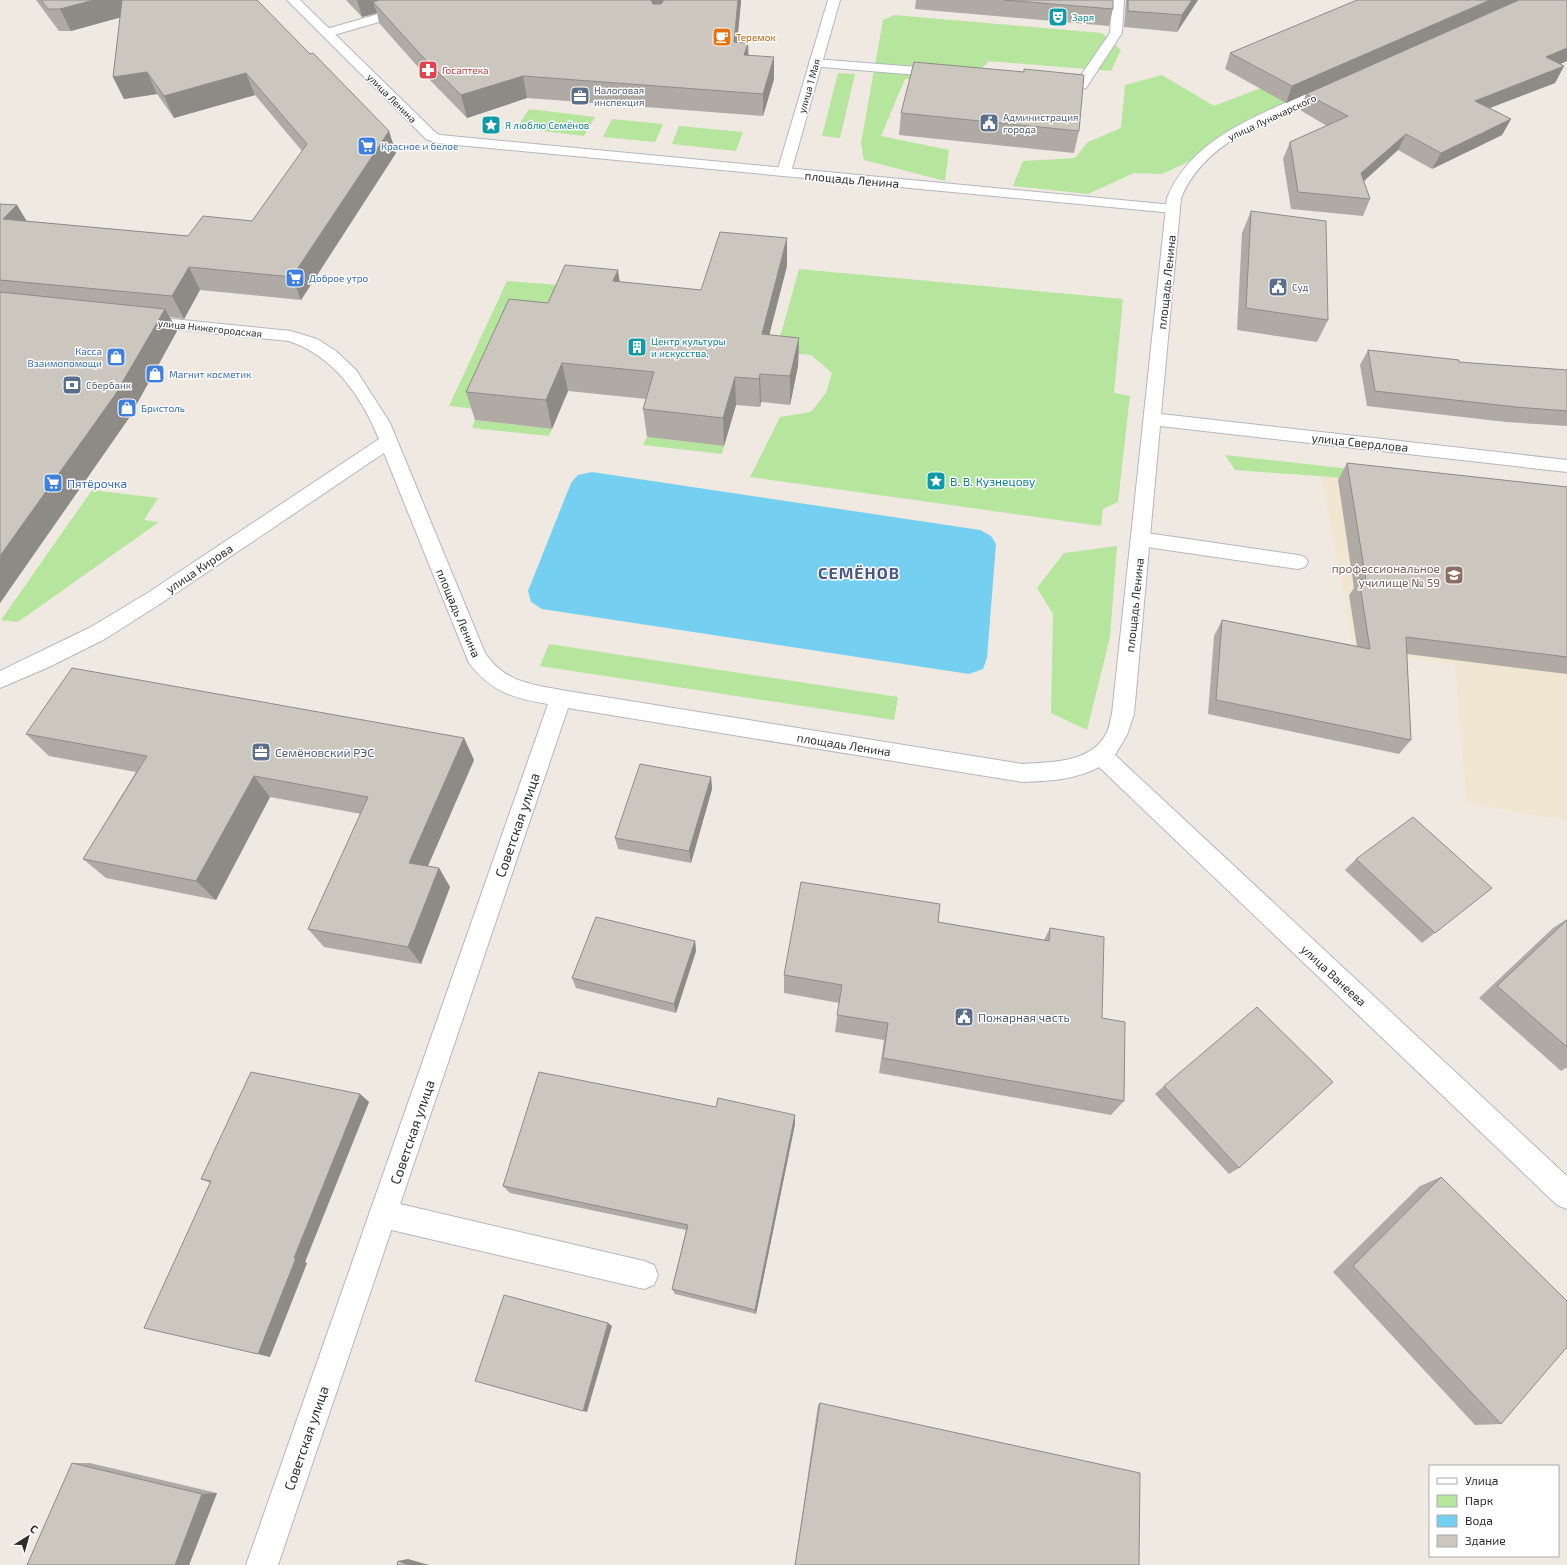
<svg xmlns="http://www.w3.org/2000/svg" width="1567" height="1565" viewBox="0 0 1567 1565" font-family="'Exo 2',sans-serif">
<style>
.education{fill:#f0e6d1}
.green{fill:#b6e59e}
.water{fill:#75cff0}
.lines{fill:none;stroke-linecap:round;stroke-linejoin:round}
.lane-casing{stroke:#b4b7c1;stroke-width:2}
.street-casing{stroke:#b4b7c1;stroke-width:2}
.lane{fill:#fff;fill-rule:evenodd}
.street{fill:#fff;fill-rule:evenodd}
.wall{fill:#afaba4}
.shaded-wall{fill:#8e8b86}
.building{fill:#cbc7bf;stroke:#8e8b86}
.labels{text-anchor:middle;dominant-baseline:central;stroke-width:3;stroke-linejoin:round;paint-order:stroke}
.far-culture-label{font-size:10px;fill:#0d838f;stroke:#fff;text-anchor:start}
.far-food-label{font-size:10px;fill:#c56008;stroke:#fff;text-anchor:start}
.far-health-label{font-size:10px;fill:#be3a42;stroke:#fff;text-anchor:start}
.far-street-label{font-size:10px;fill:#2e2e2e;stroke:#fff}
.far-service-label{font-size:10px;fill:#4e5e75;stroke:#fff;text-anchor:start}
.far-shop-label{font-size:10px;fill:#366cbe;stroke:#fff;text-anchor:start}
.street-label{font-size:12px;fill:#2e2e2e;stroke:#fff}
.culture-label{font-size:12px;fill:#0d838f;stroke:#fff;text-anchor:start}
.shop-label{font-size:12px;fill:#366cbe;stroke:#fff;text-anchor:start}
.education-label{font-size:12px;fill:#785e54;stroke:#fff;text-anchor:end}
.service-label{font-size:12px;fill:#4e5e75;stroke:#fff;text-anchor:start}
.near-street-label{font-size:14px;fill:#2e2e2e;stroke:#fff}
.district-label{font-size:16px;font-weight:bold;letter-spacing:1px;fill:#4d5680;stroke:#fff}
</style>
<rect width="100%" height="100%" fill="#efe9e1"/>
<!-- education -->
<path class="education" d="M 1321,474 L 1567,500 L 1567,821 L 1467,803 L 1455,664 L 1354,650 Z"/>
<!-- green -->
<path class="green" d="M 894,15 L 1102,33 L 1121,50 L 1111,71 L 989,61 L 968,82 L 905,79 L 881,136 L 949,150 L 945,181 L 864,160 L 861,143 L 883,20 Z
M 838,73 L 855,74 L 840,138 L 822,136 Z
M 1162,75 L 1214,106 L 1261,88 L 1361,82 L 1162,174 L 1134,173 L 1088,194 L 1013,186 L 1023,161 L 1075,158 L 1088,142 L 1121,128 L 1125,85 Z
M 529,109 L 595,117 L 584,136 L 517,128 Z
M 612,119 L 663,124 L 655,142 L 603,137 Z
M 679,126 L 743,132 L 736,151 L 672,144 Z
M 799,269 L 1123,299 L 1114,393 L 1130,396 L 1118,502 L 1103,509 L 1101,526 L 750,477 L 780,417 L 811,412 L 826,393 L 832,373 L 811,355 L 776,352 Z
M 507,281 L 570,286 L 477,409 L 449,406 Z
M 475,420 L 552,429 L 549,436 L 472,428 Z
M 647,437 L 724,446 L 722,454 L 643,445 Z
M 1225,455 L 1567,493 L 1567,503 L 1331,477 L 1235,470 Z
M 92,490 L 158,498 L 144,520 L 159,522 L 18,622 L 1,620 Z
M 1117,546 L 1110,637 L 1087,730 L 1051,713 L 1053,614 L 1037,588 L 1064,553 Z
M 549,644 L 898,697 L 894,720 L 540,666 Z"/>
<!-- water -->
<path class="water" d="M 592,472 L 980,530 L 991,536 L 996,544 L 987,658 L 983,669 L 969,674 L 542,609 L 531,602 L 528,591 L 571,483 L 578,475 Z"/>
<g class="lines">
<defs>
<path id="lane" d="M 1112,0 L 1124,0 L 1122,33 L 1086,88 L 1081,89 L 1051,86 L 1049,83 L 1051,80 L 1056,79 L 1077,81 L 1110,33 Z
M 406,6 L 410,7 L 412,10 L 410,13 L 327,37 L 323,36 L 321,33 L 323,30 Z
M 815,59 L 942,69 L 947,70 L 948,73 L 947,76 L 942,77 L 810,66 L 809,63 L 810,60 Z
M 431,132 L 440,135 L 1173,205 L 1178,206 L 1180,209 L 1178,212 L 1173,213 L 437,143 L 426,139 L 424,136 L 426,133 Z
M 1140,532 L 1298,555 L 1305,557 L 1308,562 L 1305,567 L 1298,569 L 1140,546 L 1133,544 L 1131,539 L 1133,534 Z
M 383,1200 L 644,1261 L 654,1265 L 658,1275 L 654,1285 L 644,1289 L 383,1228 L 373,1224 L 369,1214 L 373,1204 Z"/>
<path id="street" d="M 287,0 L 300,0 L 436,133 L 438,136 L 436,139 L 431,140 L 426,139 Z
M 828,0 L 840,0 L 791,172 L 789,175 L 784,176 L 779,175 L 777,172 Z
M 1331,85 L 1336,86 L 1338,89 L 1336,92 C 1280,116 1206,137 1181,198 L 1161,414 L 1567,460 L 1567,472 L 1160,426 L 1134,714 L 1127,735 L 1115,755 L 1567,1176 L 1567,1209 L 1557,1205 L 1099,767 C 1075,780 1048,781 1022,782 L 568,708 L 278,1565 L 246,1565 L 548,704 C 513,698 491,692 469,663 L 384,453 L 163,602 L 105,639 L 49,667 L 0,688 L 0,671 L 91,627 L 149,592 L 379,439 C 361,396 335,357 289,341 L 143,326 L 137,325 L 135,321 L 137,317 L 143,316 L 291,331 L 317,339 L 336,351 L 356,370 L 390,423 L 485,653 C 505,682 529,684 561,690 L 1022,764 C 1051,762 1093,763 1107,732 C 1110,726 1110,720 1112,714 L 1167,198 C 1188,147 1238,124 1285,103 C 1300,97 1316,89 1331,85 Z"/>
</defs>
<!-- lane casing -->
<use href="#lane" class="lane-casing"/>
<!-- street casing -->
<use href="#street" class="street-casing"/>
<!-- lane -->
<use href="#lane" class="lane"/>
<!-- street -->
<use href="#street" class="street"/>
</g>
<!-- wall -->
<path class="wall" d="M 36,0 L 257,0 L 396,153 L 301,300 L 200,290 L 184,319 L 170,317 L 177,331 L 129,418 L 0,603 L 0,204 L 17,205 L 26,221 L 188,236 L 252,221 L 302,151 L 255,95 L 174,118 L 157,94 L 124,99 L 113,77 L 120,17 L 71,31 L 59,31 Z
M 346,0 L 741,0 L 737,42 L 748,55 L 774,79 L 763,116 L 527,98 L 467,118 L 426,76 L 379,23 L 377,13 L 362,17 Z
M 916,0 L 1113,0 L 1113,9 L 1109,26 L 915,9 Z
M 1126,0 L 1198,0 L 1177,32 L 1124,27 Z
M 1567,0 L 1567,61 L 1560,64 L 1564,66 L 1555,83 L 1490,108 L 1511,119 L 1502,135 L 1432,169 L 1398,150 L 1364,181 L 1370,199 L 1363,216 L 1291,209 L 1283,159 L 1290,142 L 1327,126 L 1300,110 L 1306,94 L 1286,103 L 1225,69 L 1230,53 Z
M 901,113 L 1079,131 L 1074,153 L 899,135 Z
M 1251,211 L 1328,320 L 1317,342 L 1237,330 L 1242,233 Z
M 787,266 L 769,335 L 799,338 L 798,366 L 790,405 L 761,402 L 760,407 L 736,405 L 724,446 L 647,437 L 643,409 L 646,399 L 568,391 L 552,429 L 475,420 L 466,392 L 548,303 L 620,282 L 701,290 Z
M 1368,350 L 1459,362 L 1567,370 L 1567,426 L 1506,422 L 1367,406 L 1360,365 Z
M 1347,463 L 1567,487 L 1567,674 L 1407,654 L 1411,740 L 1399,754 L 1208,714 L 1214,636 L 1222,620 L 1357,646 L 1349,595 L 1354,588 L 1338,480 Z
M 26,734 L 464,738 L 474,760 L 428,866 L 439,868 L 450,887 L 421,964 L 324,947 L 308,929 L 361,814 L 270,797 L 216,900 L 106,878 L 83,859 L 136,772 L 49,756 Z
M 711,777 L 712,789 L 691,863 L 618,849 L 615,838 Z
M 1356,859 L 1478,899 L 1422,943 L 1345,870 Z
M 1567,919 L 1567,1068 L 1566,1068 L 1561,1071 L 1479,998 L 1553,928 Z
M 938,922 L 1044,940 L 1050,928 L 1102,1018 L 1124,1101 L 1111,1115 L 879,1073 L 884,1040 L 835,1032 L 839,1003 L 784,993 L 784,975 Z
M 695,941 L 696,951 L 676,1013 L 576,988 L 572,978 Z
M 1164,1086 L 1239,1168 L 1229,1174 L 1155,1094 Z
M 360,1094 L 369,1102 L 305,1262 L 307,1263 L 270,1357 L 258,1354 L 210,1183 L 201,1179 Z
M 716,1107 L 795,1115 L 795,1124 L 756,1314 L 675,1294 L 672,1289 L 686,1230 L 510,1193 L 503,1186 Z
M 1441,1177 L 1501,1424 L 1475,1425 L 1333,1272 L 1420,1186 Z
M 820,1403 L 1139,1565 L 795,1565 L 818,1405 Z
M 72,1463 L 90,1463 L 217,1493 L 189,1565 Z"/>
<!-- shaded-wall -->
<path class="shaded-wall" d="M 94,0 L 127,0 L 133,14 L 71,31 L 60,9 Z
M 357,0 L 424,0 L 373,2 L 377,13 L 362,17 Z
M 650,0 L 665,0 L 652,20 Z
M 738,0 L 741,0 L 741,2 L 735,64 L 734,42 Z
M 1192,0 L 1198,0 L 1177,32 L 1182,15 Z
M 1490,0 L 1519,0 L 1286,103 L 1292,86 Z
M 748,43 L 749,65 L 744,55 Z
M 1567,48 L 1567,61 L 1537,74 L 1546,57 Z
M 774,57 L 774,79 L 763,116 L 763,94 Z
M 1564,66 L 1555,83 L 1466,117 L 1475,101 Z
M 147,72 L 157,94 L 124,99 L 113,77 Z
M 246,73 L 255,95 L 174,118 L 164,96 Z
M 523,76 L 527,98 L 467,118 L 461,95 Z
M 1511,119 L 1502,135 L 1432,169 L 1441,153 Z
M 389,131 L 396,153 L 301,300 L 292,277 Z
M 1406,134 L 1398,150 L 1354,190 L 1361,173 Z
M 17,205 L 31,228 L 3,219 Z
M 787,238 L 787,266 L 762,363 L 762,334 Z
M 189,267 L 200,290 L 184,319 L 172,296 Z
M 618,270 L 622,298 L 613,281 Z
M 165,309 L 177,331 L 129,418 L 0,603 L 0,556 Z
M 799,338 L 798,366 L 790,405 L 790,376 Z
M 562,363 L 568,391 L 552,429 L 546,400 Z
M 760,374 L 761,402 L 760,407 L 759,379 Z
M 735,377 L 736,405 L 724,446 L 723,418 Z
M 464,738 L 474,760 L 421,882 L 409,863 Z
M 254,776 L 270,797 L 216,900 L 196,881 Z
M 711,777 L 712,789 L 691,863 L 689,851 Z
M 439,868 L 450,887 L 421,964 L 408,947 Z
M 695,941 L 696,951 L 676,1013 L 674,1004 Z
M 360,1094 L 369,1102 L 305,1262 L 307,1263 L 270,1357 L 258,1354 L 294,1258 Z
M 795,1115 L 795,1124 L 756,1314 L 755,1310 Z
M 608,1323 L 612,1326 L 587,1412 L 583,1411 Z
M 217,1493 L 189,1565 L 175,1565 L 202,1494 Z
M 408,1559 L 429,1565 L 410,1565 L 398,1561 Z"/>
<!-- building -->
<path class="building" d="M 41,0 L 94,0 L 60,9 L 48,9 Z
M 122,0 L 257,0 L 310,54 L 313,53 L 389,131 L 292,277 L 189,267 L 172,296 L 0,280 L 0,204 L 17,205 L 3,219 L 188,236 L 203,216 L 252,221 L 307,144 L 246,73 L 164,96 L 147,72 L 113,77 Z
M 379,0 L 651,0 L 653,4 L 661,4 L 664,0 L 738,0 L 734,42 L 748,43 L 744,55 L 774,57 L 763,94 L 523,76 L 461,95 L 420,54 L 373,2 Z
M 1004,0 L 1113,0 L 1113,9 Z
M 1128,0 L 1192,0 L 1182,15 L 1128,11 Z
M 1357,0 L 1490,0 L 1292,86 L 1230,53 Z
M 1519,0 L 1567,0 L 1567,48 L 1546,57 L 1564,66 L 1475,101 L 1511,119 L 1441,153 L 1406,134 L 1361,173 L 1370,199 L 1298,192 L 1290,142 L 1348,116 L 1306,94 Z
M 914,62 L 1024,72 L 1024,69 L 1084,75 L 1079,131 L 901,113 Z
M 1251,211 L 1326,221 L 1328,320 L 1246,308 Z
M 720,232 L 787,238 L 762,334 L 799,338 L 790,376 L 760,374 L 759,379 L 735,377 L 723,418 L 643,409 L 654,372 L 562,363 L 546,400 L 466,392 L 509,299 L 548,303 L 565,265 L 618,270 L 613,281 L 701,290 Z
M 0,292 L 165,309 L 115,395 L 0,556 Z
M 1368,350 L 1459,360 L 1459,362 L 1567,370 L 1567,411 L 1516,407 L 1375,391 Z
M 1347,463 L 1567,487 L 1567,657 L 1406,637 L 1411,740 L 1216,700 L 1222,620 L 1370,649 L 1359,579 L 1366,580 Z
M 72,668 L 464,738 L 409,863 L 439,868 L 408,947 L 308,929 L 368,797 L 254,776 L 196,881 L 83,859 L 147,756 L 26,734 Z
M 640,764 L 711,777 L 689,851 L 615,838 Z
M 1413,817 L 1492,888 L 1435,933 L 1356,859 Z
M 801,882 L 940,904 L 938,922 L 1049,941 L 1050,928 L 1104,937 L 1102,1018 L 1125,1022 L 1124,1101 L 883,1058 L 888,1023 L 837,1015 L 842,985 L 784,975 Z
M 596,917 L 695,941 L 674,1004 L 572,978 Z
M 1567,920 L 1567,1047 L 1497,986 Z
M 1257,1007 L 1333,1082 L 1239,1168 L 1164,1086 Z
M 251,1072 L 360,1094 L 294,1258 L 296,1258 L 258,1354 L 144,1328 L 211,1181 L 201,1179 Z
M 539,1072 L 716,1107 L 718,1098 L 795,1115 L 755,1310 L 672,1289 L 688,1225 L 503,1186 Z
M 1441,1177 L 1567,1301 L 1567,1347 L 1501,1424 L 1353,1266 Z
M 504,1295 L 608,1323 L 583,1411 L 475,1381 Z
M 820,1403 L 1140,1473 L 1139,1565 L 795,1565 Z
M 72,1463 L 202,1494 L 175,1565 L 27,1565 Z
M 398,1561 L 410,1565 L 397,1565 Z"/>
<!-- icons -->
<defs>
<symbol id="theatre-square" viewBox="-11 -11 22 22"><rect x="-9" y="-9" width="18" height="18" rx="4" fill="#0f9aa8" stroke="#fff"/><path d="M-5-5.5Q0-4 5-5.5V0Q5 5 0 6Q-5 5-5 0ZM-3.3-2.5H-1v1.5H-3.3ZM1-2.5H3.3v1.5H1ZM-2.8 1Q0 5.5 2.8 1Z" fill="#fff"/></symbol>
<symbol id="cafe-square" viewBox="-11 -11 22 22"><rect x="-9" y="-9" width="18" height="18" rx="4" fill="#e8710a" stroke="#fff"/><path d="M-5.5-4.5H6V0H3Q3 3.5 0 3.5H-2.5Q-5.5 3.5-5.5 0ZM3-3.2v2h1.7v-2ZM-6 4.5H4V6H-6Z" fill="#fff"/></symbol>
<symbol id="pharmacy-square" viewBox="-11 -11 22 22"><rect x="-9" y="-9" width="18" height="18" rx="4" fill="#e0444e" stroke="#fff"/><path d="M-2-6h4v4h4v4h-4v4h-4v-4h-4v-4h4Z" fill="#fff"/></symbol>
<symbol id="office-square" viewBox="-11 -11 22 22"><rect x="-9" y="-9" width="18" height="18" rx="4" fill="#5c6f8a" stroke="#fff"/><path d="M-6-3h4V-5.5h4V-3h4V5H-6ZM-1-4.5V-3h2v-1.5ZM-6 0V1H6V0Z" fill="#fff"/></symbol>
<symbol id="civic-square" viewBox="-11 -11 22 22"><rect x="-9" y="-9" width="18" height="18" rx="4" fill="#5c6f8a" stroke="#fff"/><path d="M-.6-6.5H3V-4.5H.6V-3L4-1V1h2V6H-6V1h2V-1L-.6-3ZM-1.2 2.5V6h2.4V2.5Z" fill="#fff"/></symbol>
<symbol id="sight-square" viewBox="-11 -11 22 22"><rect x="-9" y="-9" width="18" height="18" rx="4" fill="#0f9aa8" stroke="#fff"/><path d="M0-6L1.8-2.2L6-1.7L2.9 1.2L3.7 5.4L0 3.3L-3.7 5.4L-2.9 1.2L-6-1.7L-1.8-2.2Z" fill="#fff"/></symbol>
<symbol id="supermarket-square" viewBox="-11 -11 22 22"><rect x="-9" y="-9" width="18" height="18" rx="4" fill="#3f7fe0" stroke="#fff"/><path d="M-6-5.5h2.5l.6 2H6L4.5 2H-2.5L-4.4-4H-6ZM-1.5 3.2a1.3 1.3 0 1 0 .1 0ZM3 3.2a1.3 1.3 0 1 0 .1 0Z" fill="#fff"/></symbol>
<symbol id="building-square" viewBox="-11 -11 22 22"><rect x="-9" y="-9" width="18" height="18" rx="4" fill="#0f9aa8" stroke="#fff"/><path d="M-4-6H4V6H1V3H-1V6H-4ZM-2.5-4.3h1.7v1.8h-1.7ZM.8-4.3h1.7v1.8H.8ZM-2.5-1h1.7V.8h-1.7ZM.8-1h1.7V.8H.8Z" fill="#fff"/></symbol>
<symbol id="shop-square" viewBox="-11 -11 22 22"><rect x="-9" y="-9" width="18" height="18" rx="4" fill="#3f7fe0" stroke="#fff"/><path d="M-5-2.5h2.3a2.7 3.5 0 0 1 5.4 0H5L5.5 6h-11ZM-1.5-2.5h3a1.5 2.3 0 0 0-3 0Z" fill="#fff"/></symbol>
<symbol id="bank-square" viewBox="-11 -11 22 22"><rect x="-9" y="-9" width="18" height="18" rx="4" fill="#5c6f8a" stroke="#fff"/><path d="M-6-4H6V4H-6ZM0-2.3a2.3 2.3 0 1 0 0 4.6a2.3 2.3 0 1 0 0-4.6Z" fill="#fff"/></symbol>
<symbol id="university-square" viewBox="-11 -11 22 22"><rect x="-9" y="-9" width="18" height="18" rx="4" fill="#8d6e63" stroke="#fff"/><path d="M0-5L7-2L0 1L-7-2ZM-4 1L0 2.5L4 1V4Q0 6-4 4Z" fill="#fff"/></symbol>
</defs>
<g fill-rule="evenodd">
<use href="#theatre-square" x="1047" y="6" width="22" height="22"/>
<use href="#cafe-square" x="711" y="26" width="22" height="22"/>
<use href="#pharmacy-square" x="417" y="59" width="22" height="22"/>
<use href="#office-square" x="569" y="85" width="22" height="22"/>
<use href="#civic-square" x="978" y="112" width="22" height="22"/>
<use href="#sight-square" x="480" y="114" width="22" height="22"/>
<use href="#supermarket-square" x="356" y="135" width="22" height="22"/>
<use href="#supermarket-square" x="284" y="267" width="22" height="22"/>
<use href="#civic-square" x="1267" y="276" width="22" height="22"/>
<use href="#building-square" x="626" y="336" width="22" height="22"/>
<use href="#shop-square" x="105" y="346" width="22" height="22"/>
<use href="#shop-square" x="144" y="363" width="22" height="22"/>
<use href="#bank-square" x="61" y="374" width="22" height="22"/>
<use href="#shop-square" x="116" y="397" width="22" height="22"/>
<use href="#sight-square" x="925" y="470" width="22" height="22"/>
<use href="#supermarket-square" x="42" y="472" width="22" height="22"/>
<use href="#university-square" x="1443" y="564" width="22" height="22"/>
<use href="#office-square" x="250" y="741" width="22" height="22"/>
<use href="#civic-square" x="953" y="1006" width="22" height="22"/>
</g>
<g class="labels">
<!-- far-culture labels -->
<g class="far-culture-label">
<text x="1072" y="17">Заря</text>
<text x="505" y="125">Я люблю Семёнов</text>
<text x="651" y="341">Центр культуры<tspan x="651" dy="12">и искусства,</tspan></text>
</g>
<!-- far-food labels -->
<g class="far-food-label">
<text x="736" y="37">Теремок</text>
</g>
<!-- far-health labels -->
<g class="far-health-label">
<text x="442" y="70">Госаптека</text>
</g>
<!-- far-street labels -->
<g class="far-street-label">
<text transform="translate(809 86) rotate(-74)">улица 1 Мая</text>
<text transform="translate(392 98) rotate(45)">улица Ленина</text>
<text transform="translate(1272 117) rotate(-25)">улица Луначарского</text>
<text transform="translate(210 328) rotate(6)">улица Нижегородская</text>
</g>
<!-- far-service labels -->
<g class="far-service-label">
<text x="594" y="90">Налоговая<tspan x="594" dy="12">инспекция</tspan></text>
<text x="1003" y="117">Администрация<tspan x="1003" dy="12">города</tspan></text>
<text x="1292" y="287">Суд</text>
<text x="86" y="385">Сбербанк</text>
</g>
<!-- far-shop labels -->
<g class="far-shop-label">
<text x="381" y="146">Красное и белое</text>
<text x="309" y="278">Доброе утро</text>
<text x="102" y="351" text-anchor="end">Касса<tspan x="102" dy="12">Взаимопомощи</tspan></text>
<text x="169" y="374">Магнит косметик</text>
<text x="141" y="408">Бристоль</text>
</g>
<!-- street labels -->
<g class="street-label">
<text transform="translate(852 179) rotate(5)">площадь Ленина</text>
<text transform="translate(1166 282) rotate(-84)">площадь Ленина</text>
<text transform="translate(1360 442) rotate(6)">улица Свердлова</text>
<text transform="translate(199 568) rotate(-34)">улица Кирова</text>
<text transform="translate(1134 605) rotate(-84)">площадь Ленина</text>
<text transform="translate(459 613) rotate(67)">площадь Ленина</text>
<text transform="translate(844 744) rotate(9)">площадь Ленина</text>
<text transform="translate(1334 975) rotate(43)">улица Ванеева</text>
</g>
<!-- culture labels -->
<g class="culture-label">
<text x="950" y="481">В. В. Кузнецову</text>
</g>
<!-- shop labels -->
<g class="shop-label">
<text x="67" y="483">Пятёрочка</text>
</g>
<!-- education labels -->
<g class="education-label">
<text x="1440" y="568">профессиональное<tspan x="1440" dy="14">училище № 59</tspan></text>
</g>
<!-- service labels -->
<g class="service-label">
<text x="275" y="752">Семёновский РЭС</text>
<text x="978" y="1017">Пожарная часть</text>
</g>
<!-- near-street labels -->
<g class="near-street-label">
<text transform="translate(517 825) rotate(-71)">Советская улица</text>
<text transform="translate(412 1132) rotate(-71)">Советская улица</text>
<text transform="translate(306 1438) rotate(-71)">Советская улица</text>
</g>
<!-- district labels -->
<g class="district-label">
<text x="859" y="572">СЕМЁНОВ</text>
</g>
</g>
<!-- legend -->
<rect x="1429" y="1465" width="130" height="92" fill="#ffffff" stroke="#ababab"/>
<rect x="1437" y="1478" width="20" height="6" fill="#ffffff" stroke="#ababab"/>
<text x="1465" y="1485" font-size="12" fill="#2e2e2e">Улица</text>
<rect x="1437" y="1495" width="20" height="12" fill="#b6e59e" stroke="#ababab"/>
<text x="1465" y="1505" font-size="12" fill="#2e2e2e">Парк</text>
<rect x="1437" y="1515" width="20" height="12" fill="#75cff0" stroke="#ababab"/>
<text x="1465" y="1525" font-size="12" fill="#2e2e2e">Вода</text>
<rect x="1437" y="1535" width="20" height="12" fill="#cbc7bf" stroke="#ababab"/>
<text x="1465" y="1545" font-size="12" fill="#2e2e2e">Здание</text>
<!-- north arrow -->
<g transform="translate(28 1537) rotate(37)" stroke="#ffffff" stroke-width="3" paint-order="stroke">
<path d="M0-3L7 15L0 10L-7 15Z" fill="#2e2e2e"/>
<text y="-6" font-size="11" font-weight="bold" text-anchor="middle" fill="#2e2e2e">С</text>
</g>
</svg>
